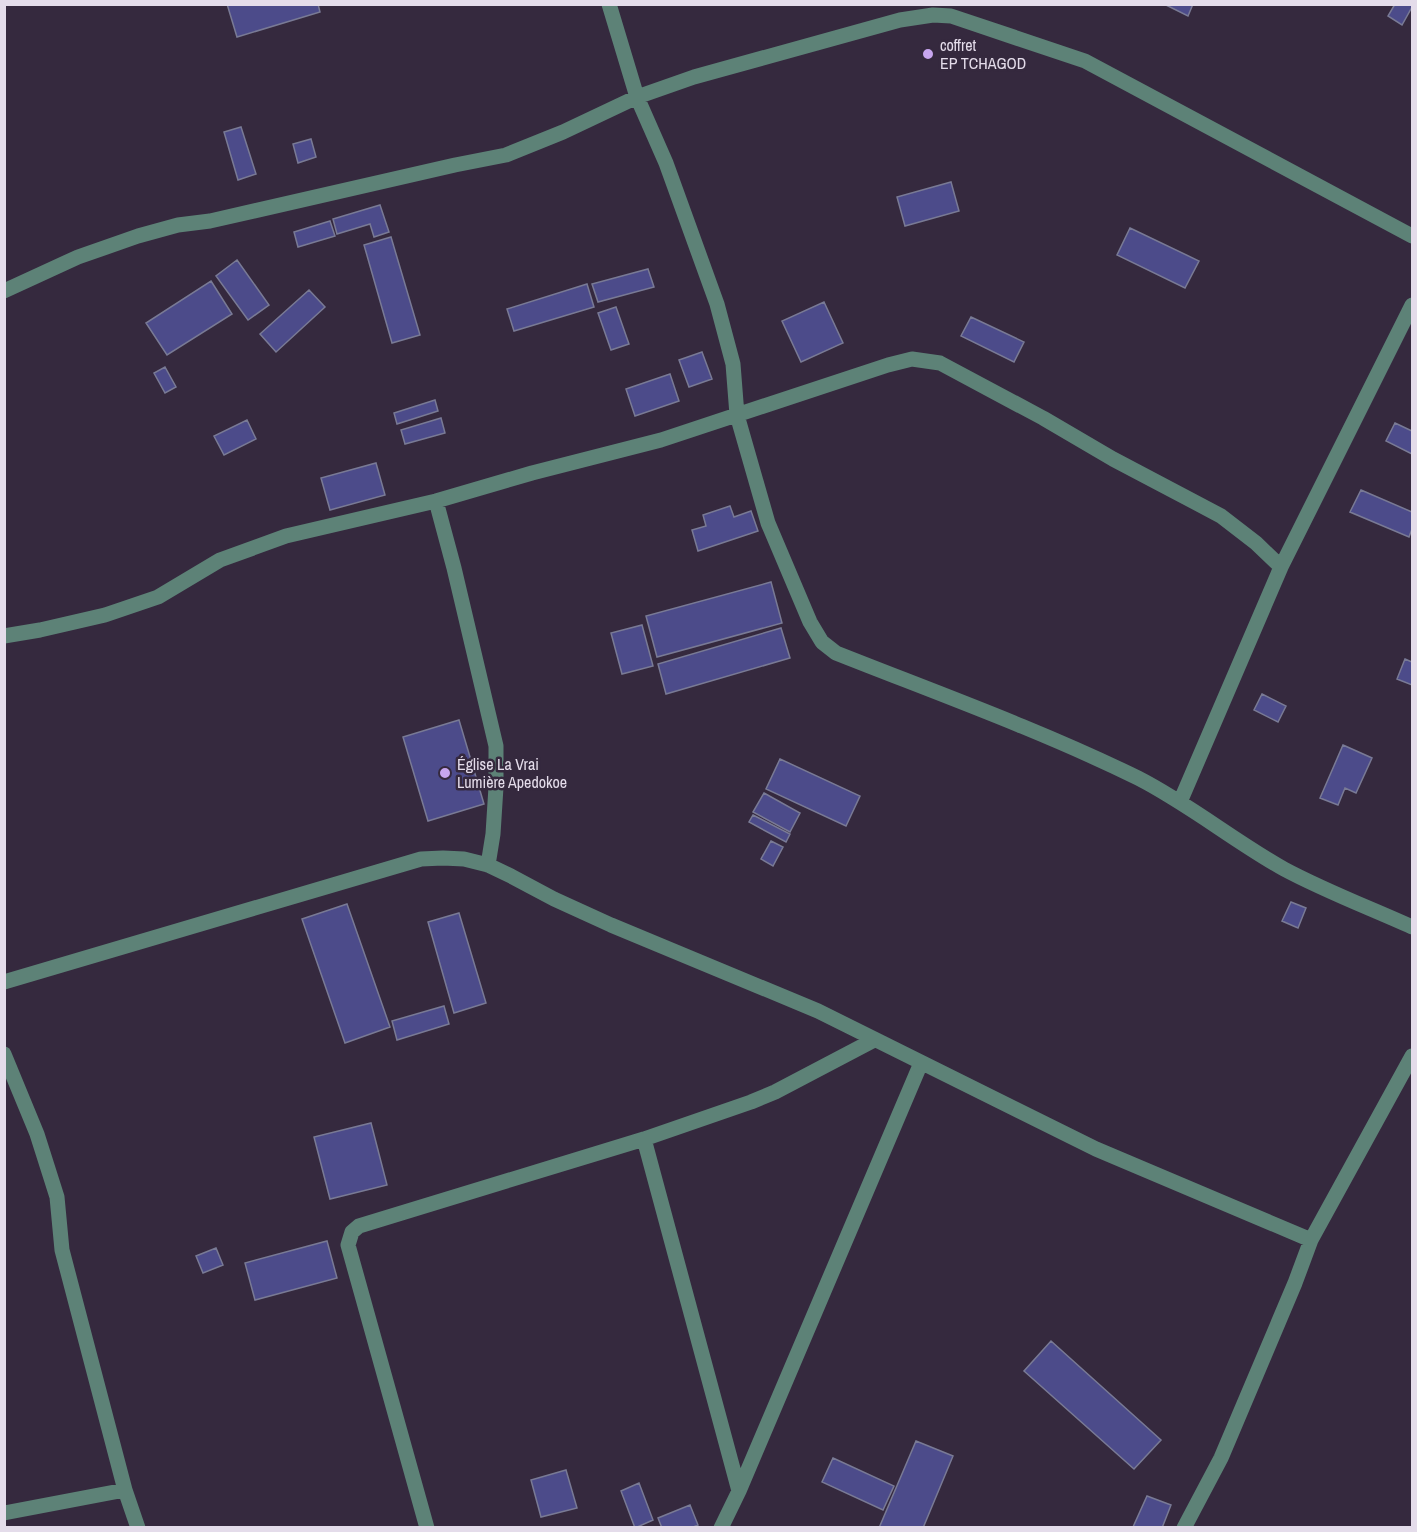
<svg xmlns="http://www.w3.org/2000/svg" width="1417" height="1532" viewBox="0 0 1417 1532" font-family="'Archivo Narrow',sans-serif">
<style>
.building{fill:#4c4b8a;stroke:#797a95;stroke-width:1.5}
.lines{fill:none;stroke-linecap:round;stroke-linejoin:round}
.minor{stroke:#5d8277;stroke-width:15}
.poi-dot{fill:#c8a6ef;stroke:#35293e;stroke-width:2}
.labels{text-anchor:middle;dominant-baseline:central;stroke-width:5;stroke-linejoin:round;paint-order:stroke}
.poi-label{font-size:16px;fill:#e4dcea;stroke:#35293e;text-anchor:start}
</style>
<rect width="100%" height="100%" fill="#35293e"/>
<!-- building -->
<path class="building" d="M 227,4 L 318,4 L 320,12 L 237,37 Z
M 1164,4 L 1193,4 L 1188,16 Z
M 1395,4 L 1412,4 L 1412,7 L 1402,25 L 1388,16 Z
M 241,127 L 256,174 L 238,180 L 224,132 Z
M 311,139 L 316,157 L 298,163 L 293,144 Z
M 951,182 L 959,211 L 905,226 L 897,197 Z
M 380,205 L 389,232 L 374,237 L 370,224 L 337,234 L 333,219 Z
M 330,221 L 335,236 L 298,247 L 294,232 Z
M 1130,228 L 1199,261 L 1185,288 L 1117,255 Z
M 391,237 L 420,335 L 392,343 L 364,245 Z
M 237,260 L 269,305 L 248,320 L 216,276 Z
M 648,269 L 654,287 L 598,302 L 592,284 Z
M 211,281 L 232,314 L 167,355 L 146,323 Z
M 587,284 L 594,307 L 514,331 L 507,309 Z
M 309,290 L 325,307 L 276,352 L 260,334 Z
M 824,302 L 843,343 L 801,362 L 782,321 Z
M 616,307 L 629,344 L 611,350 L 598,313 Z
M 971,317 L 1024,342 L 1014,362 L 961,336 Z
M 702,352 L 712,379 L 689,387 L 679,360 Z
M 165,367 L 176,387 L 165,393 L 154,373 Z
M 670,374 L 679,401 L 635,416 L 626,389 Z
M 435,400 L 438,411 L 397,424 L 394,413 Z
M 441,418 L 445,433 L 405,444 L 401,430 Z
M 247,420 L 256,439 L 224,455 L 214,436 Z
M 1395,423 L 1412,431 L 1412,454 L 1386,441 Z
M 376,463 L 385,495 L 330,510 L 321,478 Z
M 1361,490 L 1412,512 L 1412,529 L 1409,537 L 1350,512 Z
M 730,506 L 734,517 L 751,511 L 758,531 L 698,551 L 692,530 L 706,526 L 703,515 Z
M 771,582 L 782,623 L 657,657 L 646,616 Z
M 642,625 L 653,666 L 622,674 L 611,633 Z
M 781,628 L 790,658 L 666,694 L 658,664 Z
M 1405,659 L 1412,662 L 1412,685 L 1397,679 Z
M 1262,694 L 1286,706 L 1278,722 L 1254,710 Z
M 459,720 L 484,804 L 428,821 L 403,737 Z
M 1343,745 L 1372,758 L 1356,793 L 1345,788 L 1338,805 L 1320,798 Z
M 780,759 L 860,796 L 846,826 L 766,789 Z
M 764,793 L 800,813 L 790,832 L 753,812 Z
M 753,815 L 790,834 L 786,842 L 749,822 Z
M 771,841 L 783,847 L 773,866 L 761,859 Z
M 1291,902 L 1306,908 L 1298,928 L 1282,921 Z
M 347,904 L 390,1027 L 345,1043 L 302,919 Z
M 459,913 L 486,1003 L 454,1013 L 428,922 Z
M 444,1006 L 449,1024 L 397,1040 L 392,1021 Z
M 371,1123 L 387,1185 L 330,1199 L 314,1137 Z
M 327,1241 L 337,1278 L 255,1300 L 245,1263 Z
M 216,1248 L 223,1265 L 203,1273 L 196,1256 Z
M 1051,1341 L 1161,1440 L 1134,1469 L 1024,1371 Z
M 916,1441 L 953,1456 L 923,1528 L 879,1528 Z
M 833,1458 L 894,1486 L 883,1510 L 822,1482 Z
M 566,1470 L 577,1508 L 541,1517 L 531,1480 Z
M 639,1483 L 653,1520 L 635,1528 L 621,1491 Z
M 1147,1496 L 1171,1505 L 1162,1528 L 1133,1527 Z
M 690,1505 L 698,1525 L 691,1528 L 662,1528 L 658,1518 Z"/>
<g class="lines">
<!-- minor -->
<path class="minor" d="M 609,4 L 637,97 L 666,163 L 717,304 L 733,364 L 737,415 L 768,523 L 810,622 L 822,642 L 836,653 C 937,693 1040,730 1138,778 C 1189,804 1234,841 1284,869 C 1325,891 1370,908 1412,927
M 4,291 L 78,257 L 138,236 L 178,225 L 210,221 L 455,165 L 506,155 L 563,132 L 637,97 L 694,77 L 900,20 L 933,15 L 951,16 L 1085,61 L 1412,236
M 436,501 L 454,568 L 496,746 L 496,787 L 493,834 L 488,865
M 4,636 L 40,630 L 105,615 L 158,597 L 220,560 L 286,536 L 436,501 L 532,473 L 661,440 L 888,365 L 912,359 L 940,363 L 1043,418 L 1113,459 L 1221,516 L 1256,543 L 1281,567
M 1180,802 L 1281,567 L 1412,305
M 4,982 L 421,859 L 443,858 L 464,859 L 488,865 L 511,876 L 554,899 L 611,925 L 818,1011 L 1096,1149 L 1311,1240
M 4,1054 L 37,1134 L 57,1197 L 62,1250 L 125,1490 L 138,1528
M 644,1139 L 739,1491
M 4,1513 L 125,1490
M 427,1528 L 348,1245 L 352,1232 L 359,1226 L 644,1139 L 751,1102 L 775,1092 L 874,1040
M 721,1528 L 739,1491 L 921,1063
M 1184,1528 L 1221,1458 L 1295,1283 L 1311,1240 L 1412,1056"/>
</g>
<!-- markers -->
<g class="poi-dot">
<circle cx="928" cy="54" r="6"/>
<circle cx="445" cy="773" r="6"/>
</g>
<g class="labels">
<!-- poi labels -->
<g class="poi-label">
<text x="940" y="45">coffret<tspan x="940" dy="18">EP TCHAGOD</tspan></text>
<text x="457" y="764">Église La Vrai<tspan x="457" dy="18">Lumière Apedokoe</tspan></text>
</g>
</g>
<!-- border -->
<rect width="1417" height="1532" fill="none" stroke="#e4dcea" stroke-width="12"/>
</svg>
